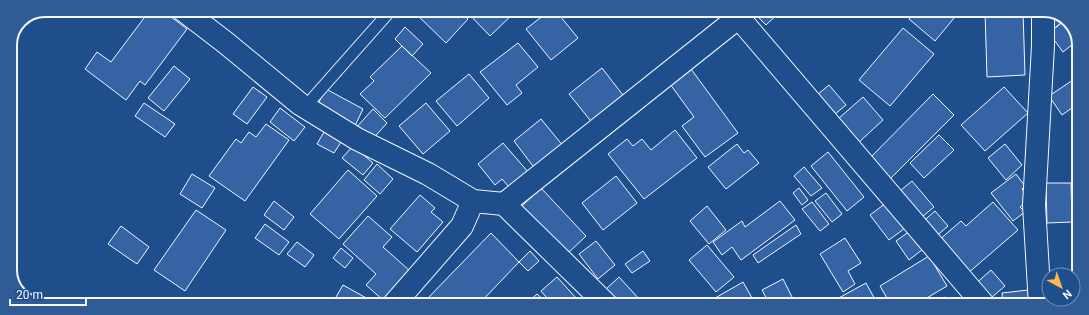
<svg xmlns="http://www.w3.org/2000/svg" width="1089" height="315" viewBox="0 0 1089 315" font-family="Roboto,sans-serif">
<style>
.building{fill:#3563a3;stroke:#f2f6ff}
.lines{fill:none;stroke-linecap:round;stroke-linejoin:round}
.service-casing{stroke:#f2f6ff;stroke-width:13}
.minor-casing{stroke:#f2f6ff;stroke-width:24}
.service{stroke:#1f4e8c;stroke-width:11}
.minor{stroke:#1f4e8c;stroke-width:22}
.rim{fill:none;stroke:#f2f6ff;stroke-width:2}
</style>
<rect width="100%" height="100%" fill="#1f4e8c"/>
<!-- building -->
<path class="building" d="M 150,10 L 162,10 L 187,29 L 145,85 L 140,81 L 126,100 L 85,69 L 97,52 L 111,62 Z
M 412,10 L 458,10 L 468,19 L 446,43 Z
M 465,10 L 516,11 L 490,36 Z
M 549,11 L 556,11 L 578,38 L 551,60 L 526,29 Z
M 752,11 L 781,11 L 766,25 Z
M 915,11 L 957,11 L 959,12 L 935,41 L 909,19 Z
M 1023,11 L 1025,75 L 987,77 L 985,12 Z
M 1053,11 L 1065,19 L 1065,20 L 1051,31 Z
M 1066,19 L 1070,22 L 1078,40 L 1063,52 L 1049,33 Z
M 405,27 L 423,44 L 412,56 L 395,39 Z
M 903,28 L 934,54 L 890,106 L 859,80 Z
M 518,43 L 538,67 L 516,85 L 522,93 L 507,105 L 480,72 Z
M 402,46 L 431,73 L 385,118 L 360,94 L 374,81 L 370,77 Z
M 174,66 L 190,79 L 164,111 L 148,98 Z
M 602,68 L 626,99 L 594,125 L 569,94 Z
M 691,69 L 738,133 L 705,157 L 682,126 L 694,117 L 670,84 Z
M 469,74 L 489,98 L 457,126 L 436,101 Z
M 1079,76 L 1079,103 L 1062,115 L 1049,96 Z
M 829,85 L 846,105 L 828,120 L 811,100 Z
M 253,87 L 267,97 L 247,124 L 233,114 Z
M 1004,87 L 1028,113 L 985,151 L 961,125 Z
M 326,89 L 363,109 L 352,132 L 314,111 Z
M 933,94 L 954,115 L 889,180 L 868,160 Z
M 863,97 L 883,120 L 858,143 L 838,119 Z
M 144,103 L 175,124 L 165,137 L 135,116 Z
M 426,103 L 450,131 L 423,154 L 399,126 Z
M 280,108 L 305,127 L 294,141 L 270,122 Z
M 373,109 L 387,123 L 370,142 L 355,129 Z
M 541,119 L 564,147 L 536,170 L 514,141 Z
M 266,124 L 289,140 L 245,201 L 209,176 L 236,139 L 241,143 L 249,132 L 256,137 Z
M 675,130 L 697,158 L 644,199 L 608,154 L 627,139 L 633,146 L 642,139 L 651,150 Z
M 324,132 L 341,142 L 334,153 L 317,144 Z
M 939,135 L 954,150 L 924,178 L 910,163 Z
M 503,143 L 529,173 L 510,188 L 502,179 L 495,185 L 478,164 Z
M 737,144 L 744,153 L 748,150 L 759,163 L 726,189 L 708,167 Z
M 1005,144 L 1022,165 L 1006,180 L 988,158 Z
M 353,146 L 373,163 L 363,175 L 342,158 Z
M 828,152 L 864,197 L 847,211 L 811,166 Z
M 377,164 L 393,179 L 380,194 L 364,180 Z
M 804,167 L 822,188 L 811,196 L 794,176 Z
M 348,170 L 377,196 L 339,239 L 310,214 Z
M 192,174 L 215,188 L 202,208 L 180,194 Z
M 1016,174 L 1025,186 L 1022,189 L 1027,195 L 1023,198 L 1026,202 L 1020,207 L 1025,212 L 1013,221 L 991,193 Z
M 616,176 L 637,203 L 603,230 L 582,203 Z
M 912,181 L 934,207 L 916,222 L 894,196 Z
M 1046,183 L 1071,183 L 1072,222 L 1047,223 Z
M 541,188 L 586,236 L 567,254 L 522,206 Z
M 799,188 L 808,200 L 802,205 L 793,193 Z
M 826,193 L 842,214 L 832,222 L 815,201 Z
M 420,195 L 435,208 L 431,212 L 443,222 L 417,252 L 390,229 Z
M 274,201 L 294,217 L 284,230 L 264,215 Z
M 780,201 L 795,220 L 741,260 L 732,247 L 722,255 L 713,242 L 742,221 L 745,227 Z
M 812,202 L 829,224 L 820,231 L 802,209 Z
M 993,202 L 1018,230 L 967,274 L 938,241 L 961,221 L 966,226 Z
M 886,203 L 905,228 L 889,240 L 870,215 Z
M 707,206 L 726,230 L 709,244 L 690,221 Z
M 196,210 L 226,230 L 185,291 L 154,270 Z
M 935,211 L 948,226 L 932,240 L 919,225 Z
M 368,216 L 392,237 L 383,247 L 410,271 L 384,301 L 366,285 L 376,274 L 343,244 Z
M 265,224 L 289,242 L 279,255 L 255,238 Z
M 796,225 L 801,234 L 758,263 L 753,255 Z
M 121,226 L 149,247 L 137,264 L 108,244 Z
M 910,231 L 923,249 L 909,260 L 896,241 Z
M 491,233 L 519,262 L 479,304 L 432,304 L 427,299 Z
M 845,238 L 861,263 L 848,271 L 855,284 L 843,292 L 820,254 Z
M 596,241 L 615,265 L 598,279 L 579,254 Z
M 297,242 L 314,255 L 305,267 L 287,254 Z
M 707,245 L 734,277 L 716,292 L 689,260 Z
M 341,248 L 353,258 L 345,268 L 333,258 Z
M 530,251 L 539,261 L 528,271 L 519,262 Z
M 643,251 L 650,261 L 632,273 L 625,264 Z
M 929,256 L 947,286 L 915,305 L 891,305 L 880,286 Z
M 991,270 L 1005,286 L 986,302 L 972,287 Z
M 557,277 L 577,299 L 570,304 L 552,304 L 541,291 Z
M 619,277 L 640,300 L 635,305 L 616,305 L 604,291 Z
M 783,279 L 795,303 L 791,305 L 770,305 L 762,290 Z
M 743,282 L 756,305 L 703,305 Z
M 866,283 L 878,305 L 826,305 Z
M 343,285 L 377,304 L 332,304 Z
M 1028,290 L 1029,305 L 1003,305 L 1002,293 Z
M 537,294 L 548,304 L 526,304 Z
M 945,297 L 949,305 L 929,305 Z"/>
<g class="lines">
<defs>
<path id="service" d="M 305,107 L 391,10"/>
<path id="minor" d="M 183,10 L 226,43 L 300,104 L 357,139 L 428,174 L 473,201 L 504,204 L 607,305
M 733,11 L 984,305
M 504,204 L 739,17
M 394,304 L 462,226 L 473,201
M 1040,305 L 1034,205 L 1043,46 L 1043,11"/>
</defs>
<!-- service casing -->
<use href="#service" class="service-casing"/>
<!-- minor casing -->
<use href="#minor" class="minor-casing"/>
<!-- service -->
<use href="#service" class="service"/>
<!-- minor -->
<use href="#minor" class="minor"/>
</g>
<!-- crop -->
<path d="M0 0H1089V315H0ZM45 17H1044A28 28 0 0 1 1072 45V270A28 28 0 0 1 1044 298H45A28 28 0 0 1 17 270V45A28 28 0 0 1 45 17Z" fill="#305b95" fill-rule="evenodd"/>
<path class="rim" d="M45 17H1044A28 28 0 0 1 1072 45V270A28 28 0 0 1 1044 298H45A28 28 0 0 1 17 270V45A28 28 0 0 1 45 17Z"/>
<!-- north arrow -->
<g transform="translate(1061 287) rotate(140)"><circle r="19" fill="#1f4e8c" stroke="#7391ba"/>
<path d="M0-3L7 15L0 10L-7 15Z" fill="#ffb74d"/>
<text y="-6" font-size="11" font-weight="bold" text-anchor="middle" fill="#f2f6ff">N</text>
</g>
<!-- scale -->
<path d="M10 299v6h76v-6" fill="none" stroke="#f2f6ff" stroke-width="2"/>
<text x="16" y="299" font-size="12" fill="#f2f6ff" stroke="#1f4e8c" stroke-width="3" paint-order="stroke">20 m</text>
</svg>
